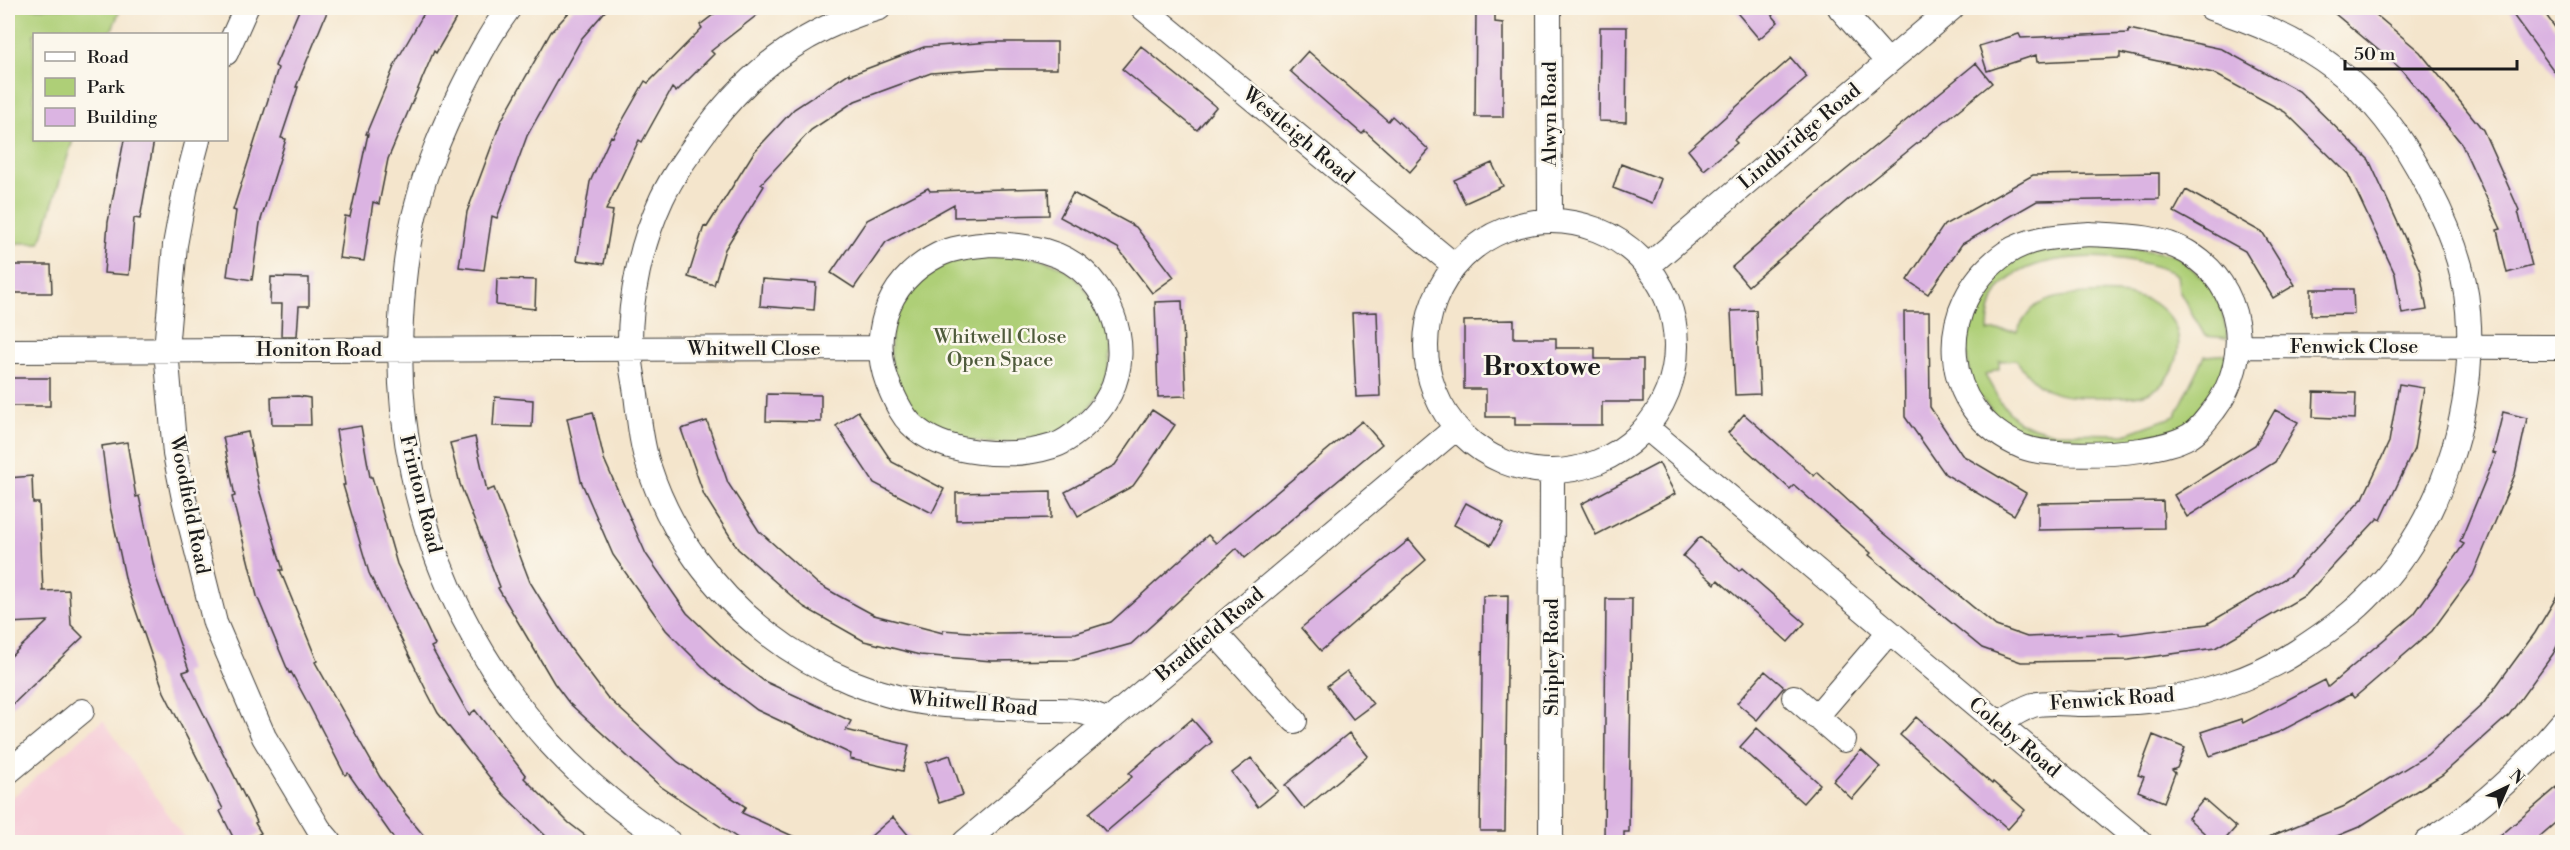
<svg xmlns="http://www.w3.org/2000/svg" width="2570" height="850" viewBox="0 0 2570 850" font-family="'Libre Bodoni',serif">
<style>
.built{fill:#f6cfd9}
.green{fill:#aecf77;stroke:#65764a;stroke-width:1.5}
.building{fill:#dbb4e2}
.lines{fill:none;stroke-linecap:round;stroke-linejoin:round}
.street-casing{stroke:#3c3a36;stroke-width:26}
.street{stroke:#fff;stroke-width:24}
.labels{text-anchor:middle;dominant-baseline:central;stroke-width:5;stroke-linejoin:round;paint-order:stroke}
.street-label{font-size:20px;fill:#1c1c1c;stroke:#fbf7ec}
.park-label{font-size:20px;fill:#4f5b3c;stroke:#fbf7ec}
.district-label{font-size:26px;font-weight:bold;fill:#1c1c1c;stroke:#fbf7ec}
</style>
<rect width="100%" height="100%" fill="#fbf7ec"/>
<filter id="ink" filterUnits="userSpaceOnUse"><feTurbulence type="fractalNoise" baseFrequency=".0167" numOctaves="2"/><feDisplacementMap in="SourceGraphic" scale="12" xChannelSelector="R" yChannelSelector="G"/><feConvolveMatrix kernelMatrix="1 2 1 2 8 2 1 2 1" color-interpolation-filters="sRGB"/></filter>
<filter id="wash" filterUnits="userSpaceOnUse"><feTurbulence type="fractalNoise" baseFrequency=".008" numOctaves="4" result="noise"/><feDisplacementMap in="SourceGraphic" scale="24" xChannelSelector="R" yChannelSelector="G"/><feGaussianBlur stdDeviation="1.35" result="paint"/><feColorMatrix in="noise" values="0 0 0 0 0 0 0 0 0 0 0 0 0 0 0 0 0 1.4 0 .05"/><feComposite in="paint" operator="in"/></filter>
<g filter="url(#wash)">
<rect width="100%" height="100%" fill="#f4e5cc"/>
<!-- built -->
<path class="built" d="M 103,720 L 187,842 L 8,842 L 8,801 Z"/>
<!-- green -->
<path class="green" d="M 8,8 L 121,8 L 110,34 L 34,34 L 34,140 L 73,140 L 40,243 L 8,243 Z
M 2106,244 L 2176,255 L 2217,290 L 2228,338 L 2205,336 L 2179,291 L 2177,275 C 2135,252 2028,246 1998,291 C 1990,304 1988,317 1988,331 L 2017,331 C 2022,322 2028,312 2036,306 C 2059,291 2118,291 2144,299 C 2153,302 2163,309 2169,317 C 2188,339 2177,379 2152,391 C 2137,398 2117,397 2102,397 C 2059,397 2043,397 2016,360 L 1999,361 L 1999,369 L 1985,375 L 2001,403 L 2018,422 L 2054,433 L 2125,434 L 2175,416 L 2205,356 L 2229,354 L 2217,391 L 2188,425 L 2147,440 L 2083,445 L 2030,438 L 2009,428 L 1997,417 L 1972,388 L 1964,339 L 1967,322 L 1991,277 L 2008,264 L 2033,251 Z
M 993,254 C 1014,255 1040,256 1059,266 C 1079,276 1087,291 1097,309 C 1100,317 1106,326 1109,334 C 1118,366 1093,415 1063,430 C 1044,439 1022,441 1001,443 C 968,445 926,430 906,401 C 877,357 890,293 936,266 C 953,256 974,256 993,254 Z"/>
<g id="blocks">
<!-- building -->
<path class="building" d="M 300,8 L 316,8 L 327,12 L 296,87 L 298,87 L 281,138 L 286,139 L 260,223 L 252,280 L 227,276 L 236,211 L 233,210 L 278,68 L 275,66 Z
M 427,8 L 462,8 L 436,53 L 434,51 L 388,159 L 379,204 L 373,202 L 364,261 L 339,258 L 345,216 L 350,217 L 368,134 L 366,134 L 396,62 Z
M 573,8 L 608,8 L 582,38 L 527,136 L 497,218 L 492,216 L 484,270 L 459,267 L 467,212 L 501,121 L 551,32 Z
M 722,8 L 766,8 L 711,51 L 714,54 L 676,92 L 672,88 L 642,142 L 639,140 L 606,210 L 613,211 L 604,264 L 577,260 L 590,182 L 611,136 L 613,137 L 645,81 L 648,83 L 702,28 L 700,25 Z
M 1476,8 L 1495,8 L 1495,22 L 1503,23 L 1503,117 L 1475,117 Z
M 1733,8 L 1766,8 L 1778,22 L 1759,39 Z
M 2328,8 L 2368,8 L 2420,52 L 2483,130 L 2519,210 L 2518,211 L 2532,266 L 2507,273 L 2497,230 L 2501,229 L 2461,143 L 2401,69 Z
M 2508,8 L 2541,8 L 2562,37 L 2562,82 Z
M 1600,27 L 1627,27 L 1626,122 L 1599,121 Z
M 2129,29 L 2222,49 L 2299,91 L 2369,160 L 2420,271 L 2427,310 L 2402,314 L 2395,274 L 2348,174 L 2285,112 L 2213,73 L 2186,67 L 2120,53 L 2120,58 L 2037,62 L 2036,55 L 1987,71 L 1979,46 L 2019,34 L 2021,38 L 2128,33 Z
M 991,42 L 1057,42 L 1057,69 L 986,69 L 931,73 L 855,101 L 811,130 L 761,184 L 764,186 L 725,249 L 714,285 L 688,277 L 704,226 L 707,227 L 754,152 L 794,109 L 849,73 L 850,75 L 924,47 Z
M 1141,46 L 1216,107 L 1197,130 L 1122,69 Z
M 1308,51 L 1388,121 L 1392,116 L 1429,150 L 1410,172 L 1365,131 L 1362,134 L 1290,71 Z
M 1791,58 L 1807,77 L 1734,140 L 1737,143 L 1704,170 L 1688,150 Z
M 1976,63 L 1992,83 L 1851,197 L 1748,286 L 1732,267 L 1819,192 Z
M 124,140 L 154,140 L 140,219 L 134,218 L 129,275 L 104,273 L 108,222 Z
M 1492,163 L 1503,186 L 1465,203 L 1454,180 Z
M 1621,164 L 1661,179 L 1652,203 L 1613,188 Z
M 2159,173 L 2159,199 L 2037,201 L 1962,244 L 1928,294 L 1907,280 L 1944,225 L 2033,175 Z
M 928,188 L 930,191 L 1048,188 L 1049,215 L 954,217 L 954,204 L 886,242 L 854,288 L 831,273 L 867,220 Z
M 2186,190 L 2263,233 L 2295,285 L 2273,298 L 2245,251 L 2174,212 Z
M 1073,193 L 1136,227 L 1174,277 L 1152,293 L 1118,248 L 1060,217 Z
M 8,265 L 51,265 L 52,293 L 8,293 Z
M 271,277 L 309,278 L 309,306 L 299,306 L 297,336 L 281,336 L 282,304 L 270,304 Z
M 497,279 L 536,280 L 535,309 L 496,305 Z
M 762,279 L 816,283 L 814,310 L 760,306 Z
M 2311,289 L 2353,289 L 2354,314 L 2311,315 Z
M 1182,301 L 1186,396 L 1158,397 L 1155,302 Z
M 1756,310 L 1760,394 L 1735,395 L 1731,311 Z
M 1377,312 L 1380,396 L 1356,397 L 1352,313 Z
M 1904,312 L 1929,312 L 1930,407 L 1962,455 L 2026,493 L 2014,515 L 1945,474 L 1905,417 Z
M 1514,320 L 1514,338 L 1556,338 L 1556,348 L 1595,348 L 1595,359 L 1643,359 L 1643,402 L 1602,402 L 1602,425 L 1515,425 L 1515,417 L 1486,417 L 1486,389 L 1464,389 L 1464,321 Z
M 8,378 L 50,378 L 50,406 L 8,406 Z
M 2399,384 L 2424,388 L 2414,449 L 2381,520 L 2378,518 L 2306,595 L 2215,648 L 2128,660 L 2021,662 L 1982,648 L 1869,555 L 1871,553 L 1794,485 L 1790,489 L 1728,433 L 1744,414 L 1814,476 L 1817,472 L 1879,529 L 1996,626 L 2027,637 L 2119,633 L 2119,635 L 2207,624 L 2291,575 L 2363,498 L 2389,442 Z
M 2314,392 L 2356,393 L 2355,419 L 2313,417 Z
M 767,394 L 821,395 L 821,422 L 766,421 Z
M 298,396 L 310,398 L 311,425 L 272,425 L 271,397 Z
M 495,397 L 533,400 L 532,427 L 493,426 Z
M 1152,410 L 1175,425 L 1150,462 L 1133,486 L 1078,516 L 1065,492 L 1115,465 Z
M 2275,410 L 2298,422 L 2275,462 L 2187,517 L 2174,495 L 2255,445 Z
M 858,411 L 892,462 L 944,489 L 932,513 L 874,483 L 836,426 Z
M 593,412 L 604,459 L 646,554 L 687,613 L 734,658 L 764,681 L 851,721 L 846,730 L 909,745 L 903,771 L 850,759 L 851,754 L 757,710 L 710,674 L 666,630 L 613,555 L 581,481 L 567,418 Z
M 2503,412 L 2527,418 L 2515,474 L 2473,575 L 2432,631 L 2354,698 L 2351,694 L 2279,732 L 2210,756 L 2201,732 L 2241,719 L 2243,723 L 2325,680 L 2328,687 L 2414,614 L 2464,544 L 2460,542 L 2496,454 L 2493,453 Z
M 707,421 L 728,483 L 759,531 L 818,584 L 839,596 L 874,615 L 943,633 L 943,630 L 996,634 L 1076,633 L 1111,622 L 1208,535 L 1216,543 L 1362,421 L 1382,444 L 1245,558 L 1237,548 L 1131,644 L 1074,660 L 992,661 L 920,655 L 864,641 L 804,607 L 738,549 L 704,495 L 681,429 Z
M 361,426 L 370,477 L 372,477 L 397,564 L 435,645 L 431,647 L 469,715 L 475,710 L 526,776 L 524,778 L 569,823 L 595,843 L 553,843 L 503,794 L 438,713 L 428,694 L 369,573 L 343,485 L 345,485 L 336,430 Z
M 248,432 L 259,489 L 283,570 L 280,570 L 317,661 L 315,662 L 380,777 L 405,811 L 404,812 L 430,843 L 397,843 L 348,773 L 345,775 L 310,707 L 291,672 L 289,673 L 257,596 L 232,497 L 235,496 L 223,437 Z
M 475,437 L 487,491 L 494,488 L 530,582 L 571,649 L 607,697 L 678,762 L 746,807 L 742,813 L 808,843 L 745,843 L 660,786 L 569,703 L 554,683 L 498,588 L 500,587 L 460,484 L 450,443 Z
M 127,442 L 136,497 L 139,496 L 156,577 L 189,670 L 183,672 L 257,822 L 255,823 L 261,833 L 243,843 L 236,843 L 220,811 L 223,809 L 164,692 L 126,582 L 109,502 L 102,446 Z
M 1659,463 L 1675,494 L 1596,535 L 1581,504 Z
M 32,476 L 33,503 L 39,503 L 43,591 L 69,590 L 71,625 L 83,637 L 8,709 L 8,659 L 48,621 L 8,623 L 8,591 L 11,591 L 8,478 Z
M 1051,491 L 1051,518 L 956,520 L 956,493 Z
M 2163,501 L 2164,528 L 2038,530 L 2038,503 Z
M 1466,503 L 1503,523 L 1491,545 L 1454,525 Z
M 1700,537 L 1739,571 L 1742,568 L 1805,623 L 1788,642 L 1718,580 L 1715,584 L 1683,556 Z
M 1409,540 L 1426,560 L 1321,651 L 1301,628 Z
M 2562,588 L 2562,636 L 2553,654 L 2509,715 L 2442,775 L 2359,827 L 2320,843 L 2254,843 L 2345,806 L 2427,755 L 2483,704 L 2535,633 Z
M 1508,595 L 1505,831 L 1480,831 L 1483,596 Z
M 1606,599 L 1632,599 L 1629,832 L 1624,832 L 1624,843 L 1604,843 Z
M 1347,671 L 1373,704 L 1353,719 L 1327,686 Z
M 1765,671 L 1784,687 L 1757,720 L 1737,703 Z
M 1916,717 L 1992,784 L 1993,782 L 2025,810 L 2008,829 L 1900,735 Z
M 1192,719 L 1212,742 L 1106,832 L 1089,813 L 1132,777 L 1129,773 Z
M 1757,728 L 1820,784 L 1803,803 L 1740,747 Z
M 1349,733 L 1368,756 L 1304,809 L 1285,785 Z
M 2153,735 L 2185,748 L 2177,768 L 2172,770 L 2175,773 L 2164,802 L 2138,791 L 2144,777 L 2138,775 Z
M 1861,750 L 1880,767 L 1852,799 L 1833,781 Z
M 950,755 L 963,795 L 939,803 L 926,763 Z
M 1251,758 L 1278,791 L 1258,807 L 1232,773 Z
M 2562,783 L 2562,817 L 2532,843 L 2492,843 Z
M 2204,799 L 2236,827 L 2222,843 L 2215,843 L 2188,818 Z
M 893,817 L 915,843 L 863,843 Z"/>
</g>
</g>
<g filter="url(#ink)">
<use href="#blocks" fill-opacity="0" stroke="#3c3a36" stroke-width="1.5"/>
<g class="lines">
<defs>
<path id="street" d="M 509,8 C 488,36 473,67 457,99 C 442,132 427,166 418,201 C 407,240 403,280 401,320 C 390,530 489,730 669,842
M 879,8 C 809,27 752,69 709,126 C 692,149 674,173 662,198 C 641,243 629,299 630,349 C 630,364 634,379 636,394 C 639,418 641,444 649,467 C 670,532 713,591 767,633 C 817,672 881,700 945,705 C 977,707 1010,708 1042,710 C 1055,710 1070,709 1082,712 C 1091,714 1100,718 1109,721
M 1143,8 L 1454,265
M 1549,8 L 1550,220
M 1840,8 L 1888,62
M 226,53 L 246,8
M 198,140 L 186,185 L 175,245 L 166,350 L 175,454 L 184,499 L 215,623 L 264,737 L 319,829 L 330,842
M1426 346a125 125 0 1 1 250 0a125 125 0 1 1-250 0Z
M 2089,234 C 2121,236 2158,235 2187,252 C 2244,285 2253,359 2214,410 C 2207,418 2199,431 2189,436 C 2175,444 2157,447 2141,450 C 2113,454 2049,457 2023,447 C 1938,412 1932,304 2006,253 C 2030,237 2061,236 2089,234 Z
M 991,244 C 1026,245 1065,250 1090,278 C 1130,324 1131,387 1083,427 C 1075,434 1064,443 1053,446 C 1012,459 943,456 911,424 C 902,415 897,404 892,393 C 867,341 884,282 938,255 C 954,247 973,246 991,244 Z
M 1648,266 L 1952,8
M 2238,346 L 2562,347
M 8,351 L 879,348
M 1647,428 L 2140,842
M 1214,632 L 1295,721
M 1794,697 L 1844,740
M 1816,717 L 1889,632
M 1998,724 C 2009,717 2021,709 2033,705 C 2049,701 2068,704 2085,704 C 2105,703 2127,703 2147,701 C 2197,698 2256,678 2298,651 C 2322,635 2346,619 2366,599 C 2440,528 2477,412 2468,311 C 2465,268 2448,225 2428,187 C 2405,141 2375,99 2333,67 C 2296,39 2255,22 2211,8
M 8,772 L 82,711
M 965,842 L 1456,428
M 1551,842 L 1552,472
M 2427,842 C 2479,811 2523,769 2562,723"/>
</defs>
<!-- street casing -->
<use href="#street" class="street-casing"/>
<!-- street -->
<use href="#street" class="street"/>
</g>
</g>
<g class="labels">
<!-- street labels -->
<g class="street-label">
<text transform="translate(1550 114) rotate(-90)">Alwyn Road</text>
<text transform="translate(1298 136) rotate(40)">Westleigh Road</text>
<text transform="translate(1800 137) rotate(-40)">Lindbridge Road</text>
<text x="2354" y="347">Fenwick Close</text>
<text x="754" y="349">Whitwell Close</text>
<text x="319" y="350">Honiton Road</text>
<text transform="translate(420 494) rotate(76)">Frinton Road</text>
<text transform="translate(189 505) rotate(79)">Woodfield Road</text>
<text transform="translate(1210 635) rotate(-40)">Bradfield Road</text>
<text transform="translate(1552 657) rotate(-90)">Shipley Road</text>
<text transform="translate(2112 700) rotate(-4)">Fenwick Road</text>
<text transform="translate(973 704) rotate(5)">Whitwell Road</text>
<text transform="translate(2014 738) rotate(40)">Coleby Road</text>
</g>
<!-- park labels -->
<g class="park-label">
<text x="1000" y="337">Whitwell Close<tspan x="1000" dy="23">Open Space</tspan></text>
</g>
<!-- district labels -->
<g class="district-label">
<text x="1542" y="367">Broxtowe</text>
</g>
</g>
<!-- margin -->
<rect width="2570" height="850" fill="none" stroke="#fbf7ec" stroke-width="30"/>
<!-- legend -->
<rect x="33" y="33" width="195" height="108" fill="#fbf7ec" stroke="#a29f99" stroke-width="1.5"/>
<rect x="45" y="52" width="30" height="9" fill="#ffffff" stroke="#a29f99" stroke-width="1.5"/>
<text x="87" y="63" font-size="18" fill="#1c1c1c">Road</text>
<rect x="45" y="78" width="30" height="18" fill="#aecf77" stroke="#a29f99" stroke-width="1.5"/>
<text x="87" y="93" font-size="18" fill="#1c1c1c">Park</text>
<rect x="45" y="108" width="30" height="18" fill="#dbb4e2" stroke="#a29f99" stroke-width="1.5"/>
<text x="87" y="123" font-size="18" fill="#1c1c1c">Building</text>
<!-- north arrow -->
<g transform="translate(2507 787) rotate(44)" stroke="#fbf7ec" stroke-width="4.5" paint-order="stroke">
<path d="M0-4.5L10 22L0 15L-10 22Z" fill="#1c1c1c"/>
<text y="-9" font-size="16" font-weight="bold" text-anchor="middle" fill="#1c1c1c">N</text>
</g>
<!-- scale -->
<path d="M2345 60v9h172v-9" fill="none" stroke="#1c1c1c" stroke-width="3"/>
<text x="2354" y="60" font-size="18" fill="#1c1c1c" stroke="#fbf7ec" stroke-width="4.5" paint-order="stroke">50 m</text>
</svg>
